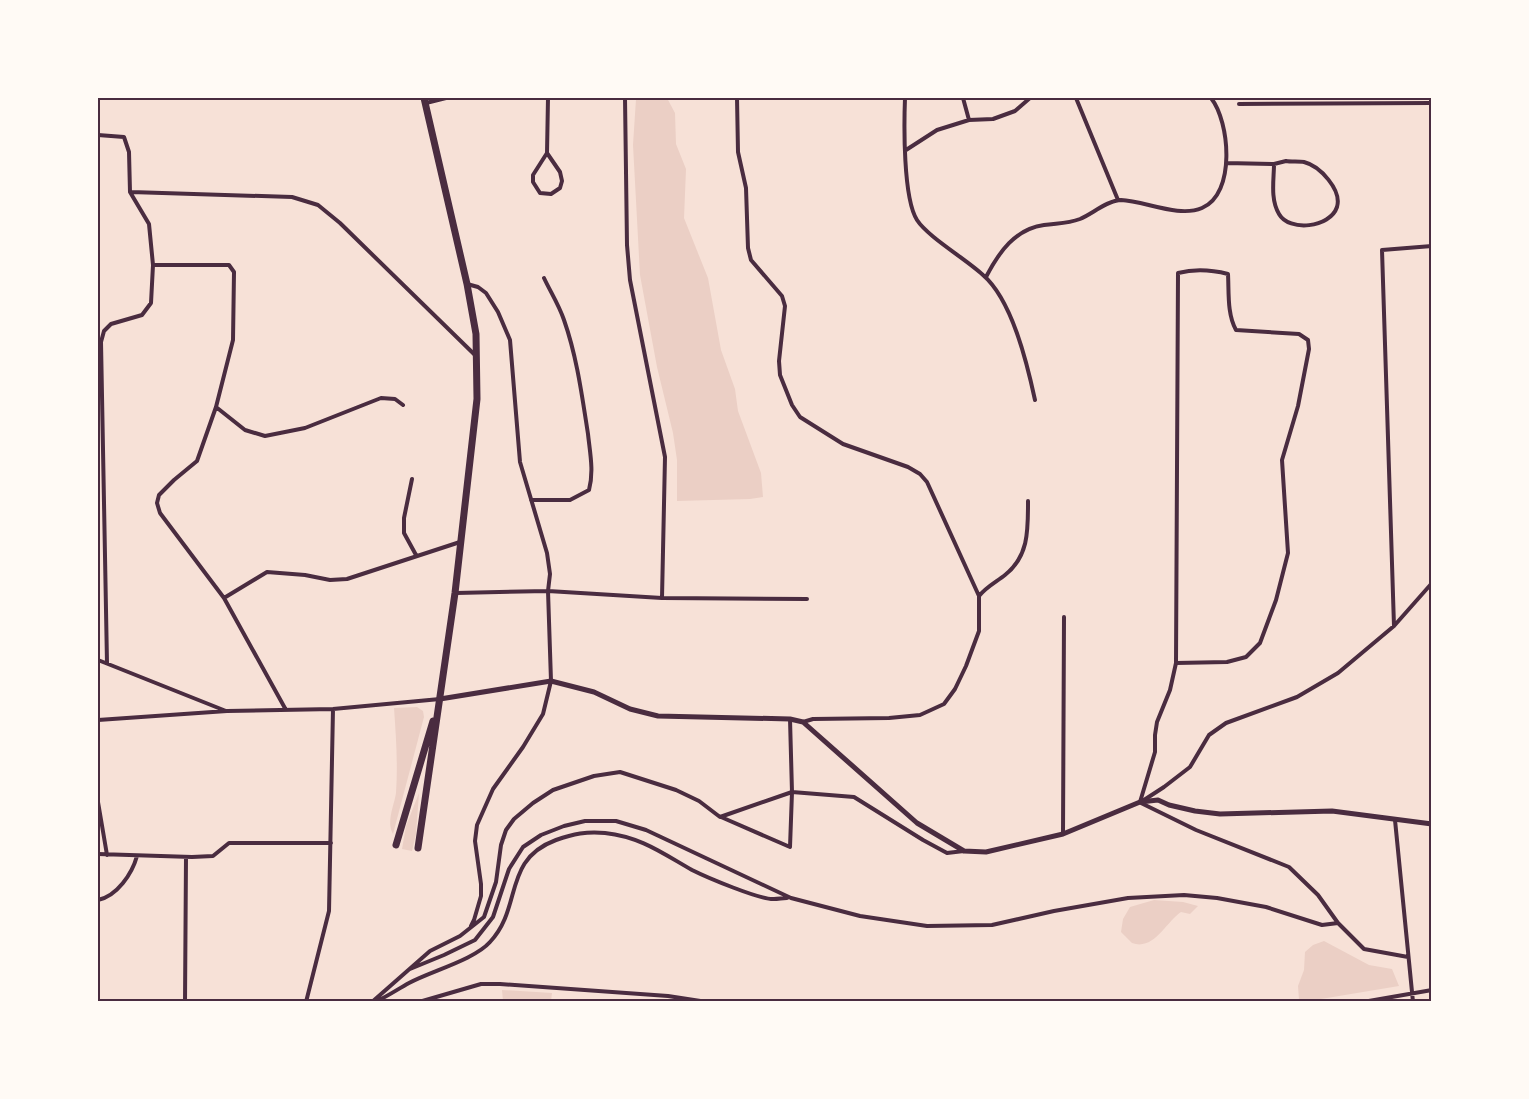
<svg xmlns="http://www.w3.org/2000/svg" width="1529" height="1099" viewBox="0 0 1529 1099" font-family="Roboto,sans-serif">
<style>
.green{fill:#ebcfc5}
.lines{fill:none;stroke-linecap:round;stroke-linejoin:round}
.minor{stroke:#4a2c40;stroke-width:4}
.tertiary{stroke:#4a2c40;stroke-width:5}
.primary{stroke:#4a2c40;stroke-width:7}
.neatline{fill:none;stroke:#4a2c40;stroke-width:2}
</style>
<rect width="100%" height="100%" fill="#f7e1d7"/>
<!-- green -->
<path class="green" d="M 642,98 L 667,98 L 675,113 L 676,144 L 686,169 L 684,218 L 708,278 L 721,350 L 735,389 L 738,411 L 761,473 L 763,497 L 750,499 L 677,501 L 677,460 L 673,433 L 657,367 L 640,275 L 633,145 L 636,99 Z
M 417,707 L 423,711 L 424,717 L 393,834 C 386,822 394,806 396,793 C 398,764 396,736 394,708 Z
M 419,793 L 416,834 L 412,851 L 402,849 L 406,826 Z
M 1154,900 L 1183,902 L 1198,906 L 1190,914 L 1181,912 C 1166,922 1154,951 1132,943 L 1121,932 L 1123,919 L 1130,907 Z
M 1324,941 L 1369,965 L 1392,969 L 1399,986 L 1309,1001 L 1299,1000 L 1298,986 L 1304,970 L 1305,952 L 1313,945 Z
M 502,990 L 552,993 L 551,1001 L 503,1001 Z"/>
<g class="lines">
<!-- minor -->
<path class="minor" d="M 625,98 L 627,245 L 630,280 L 665,457 L 662,598
M 737,98 L 738,152 L 746,188 L 748,248 L 751,260 L 782,296 L 785,306 L 779,361 L 780,375 L 792,405 L 800,417 L 843,444 L 908,467 L 920,474 L 927,482 L 979,596 L 979,631 L 966,666 L 955,689 L 944,704 L 920,715 L 889,718 L 813,719 L 803,722
M 905,98 C 904,124 903,198 917,220 C 928,237 966,259 983,275 C 1012,300 1027,363 1035,400
M 963,98 L 969,120
M 1076,98 L 1118,200
M 426,103 L 446,98
M 1239,104 L 1432,103
M 98,135 L 124,137 L 129,152 L 130,192 L 149,224 L 153,265 L 151,303 L 142,315 L 111,324 L 104,331 L 101,342 L 107,663
M 906,150 L 937,130 L 969,120 L 993,119 L 1015,111 L 1030,98
M 547,153 L 533,175 L 533,182 L 540,193 L 551,194 L 560,188 L 562,181 L 560,172 L 547,153 L 548,98
M 1286,161 C 1291,162 1299,161 1304,162 C 1320,166 1342,190 1337,207 C 1330,228 1289,232 1279,214 C 1270,199 1274,179 1274,164 Z
M 1226,163 L 1274,164
M 131,192 L 292,197 L 318,205 L 340,223 L 476,356
M 153,265 L 229,265 L 234,272 L 233,340 L 216,407 L 197,461 L 174,480 L 159,495 L 157,503 L 160,513 L 224,598 L 286,710
M 986,277 C 999,252 1015,229 1044,225 C 1057,223 1067,224 1080,219 C 1092,214 1108,200 1121,200 C 1145,201 1179,218 1202,208 C 1236,194 1230,122 1211,98
M 467,284 L 478,287 L 486,293 L 498,312 L 510,340 L 520,462 L 547,553 L 550,574 L 548,591 L 551,681 L 543,714 L 523,747 L 493,789 L 477,825 L 475,841 L 481,884 L 481,896 L 474,920 L 471,926
M 216,407 L 245,430 L 265,436 L 305,428 L 381,398 L 395,399 L 403,405
M 412,479 L 404,518 L 404,533 L 416,555
M 531,500 L 570,500 L 589,490 C 594,471 590,453 588,434 C 582,396 577,357 564,320 C 559,305 550,291 544,278
M 456,593 L 548,591 L 662,598 L 807,599
M 979,596 C 986,587 996,582 1005,575 C 1029,556 1028,530 1028,501
M 224,598 L 267,572 L 305,575 L 330,580 L 347,579 L 460,542
M 1394,626 L 1382,250 L 1432,246
M 98,660 L 226,711
M 98,720 L 227,711 L 333,709 L 440,699
M 1144,800 L 1164,787 L 1190,767 L 1209,735 L 1226,723 L 1297,697 L 1338,673 L 1394,626 L 1432,583
M 98,802 L 107,855
M 1140,802 L 1155,752 L 1155,735 L 1157,722 L 1170,690 L 1176,663 L 1178,273 C 1194,269 1212,270 1228,274 C 1229,292 1227,314 1236,330 L 1299,334 L 1308,340 L 1309,349 L 1298,406 L 1282,460 L 1288,553 L 1276,600 L 1260,643 L 1246,657 L 1227,662 L 1176,663
M 1141,803 L 1196,830 L 1289,867 L 1318,895 L 1338,923 L 1364,949 L 1408,957
M 721,817 L 790,847 L 792,792 L 790,719
M 1395,820 L 1413,1002
M 1063,834 L 1064,617
M 98,854 L 192,857 L 213,856 L 229,843 L 331,843
M 98,900 C 117,896 132,874 137,856
M 410,969 L 444,955 L 475,940 L 493,917 L 509,869 L 523,847 L 541,835 L 564,826 L 585,821 L 616,821 L 646,830 L 791,898 L 860,916 L 927,926 L 992,925 L 1054,911 L 1128,898 L 1184,895 L 1217,898 L 1266,907 L 1322,925 L 1338,923
M 377,1001 C 388,996 398,989 409,983 C 431,971 474,960 490,942 C 523,907 502,860 556,840 C 573,834 587,831 605,833 C 641,837 662,853 692,870 C 706,877 760,900 774,899 C 778,899 783,898 787,898
M 185,1002 L 186,857
M 306,1002 L 329,911 L 333,709
M 372,1002 L 430,951 L 460,936 L 484,917 L 496,882 L 501,845 L 506,830 L 514,819 L 533,803 L 553,790 L 594,776 L 620,772 L 676,790 L 699,801 L 720,817 L 792,792 L 854,797 L 923,840 L 947,853 L 964,851
M 419,1002 L 481,984 L 500,984 L 668,996 L 707,1002
M 1363,1002 L 1432,990"/>
<!-- tertiary -->
<path class="tertiary" d="M 440,699 L 551,681 L 594,692 L 630,709 L 658,716 L 790,719 L 803,722 L 917,823 L 964,851 L 986,852 L 1063,834 L 1140,802 L 1158,800 L 1169,805 L 1195,811 L 1220,814 L 1332,811 L 1432,824"/>
<!-- primary -->
<path class="primary" d="M 396,845 L 433,721
M 418,848 L 455,593 L 477,399 L 476,334 L 467,284 L 424,98"/>
</g>
<!-- border -->
<rect width="1529" height="1099" fill="none" stroke="#fffaf5" stroke-width="198"/>
<rect x="99" y="99" width="1331" height="901" class="neatline"/>
</svg>
